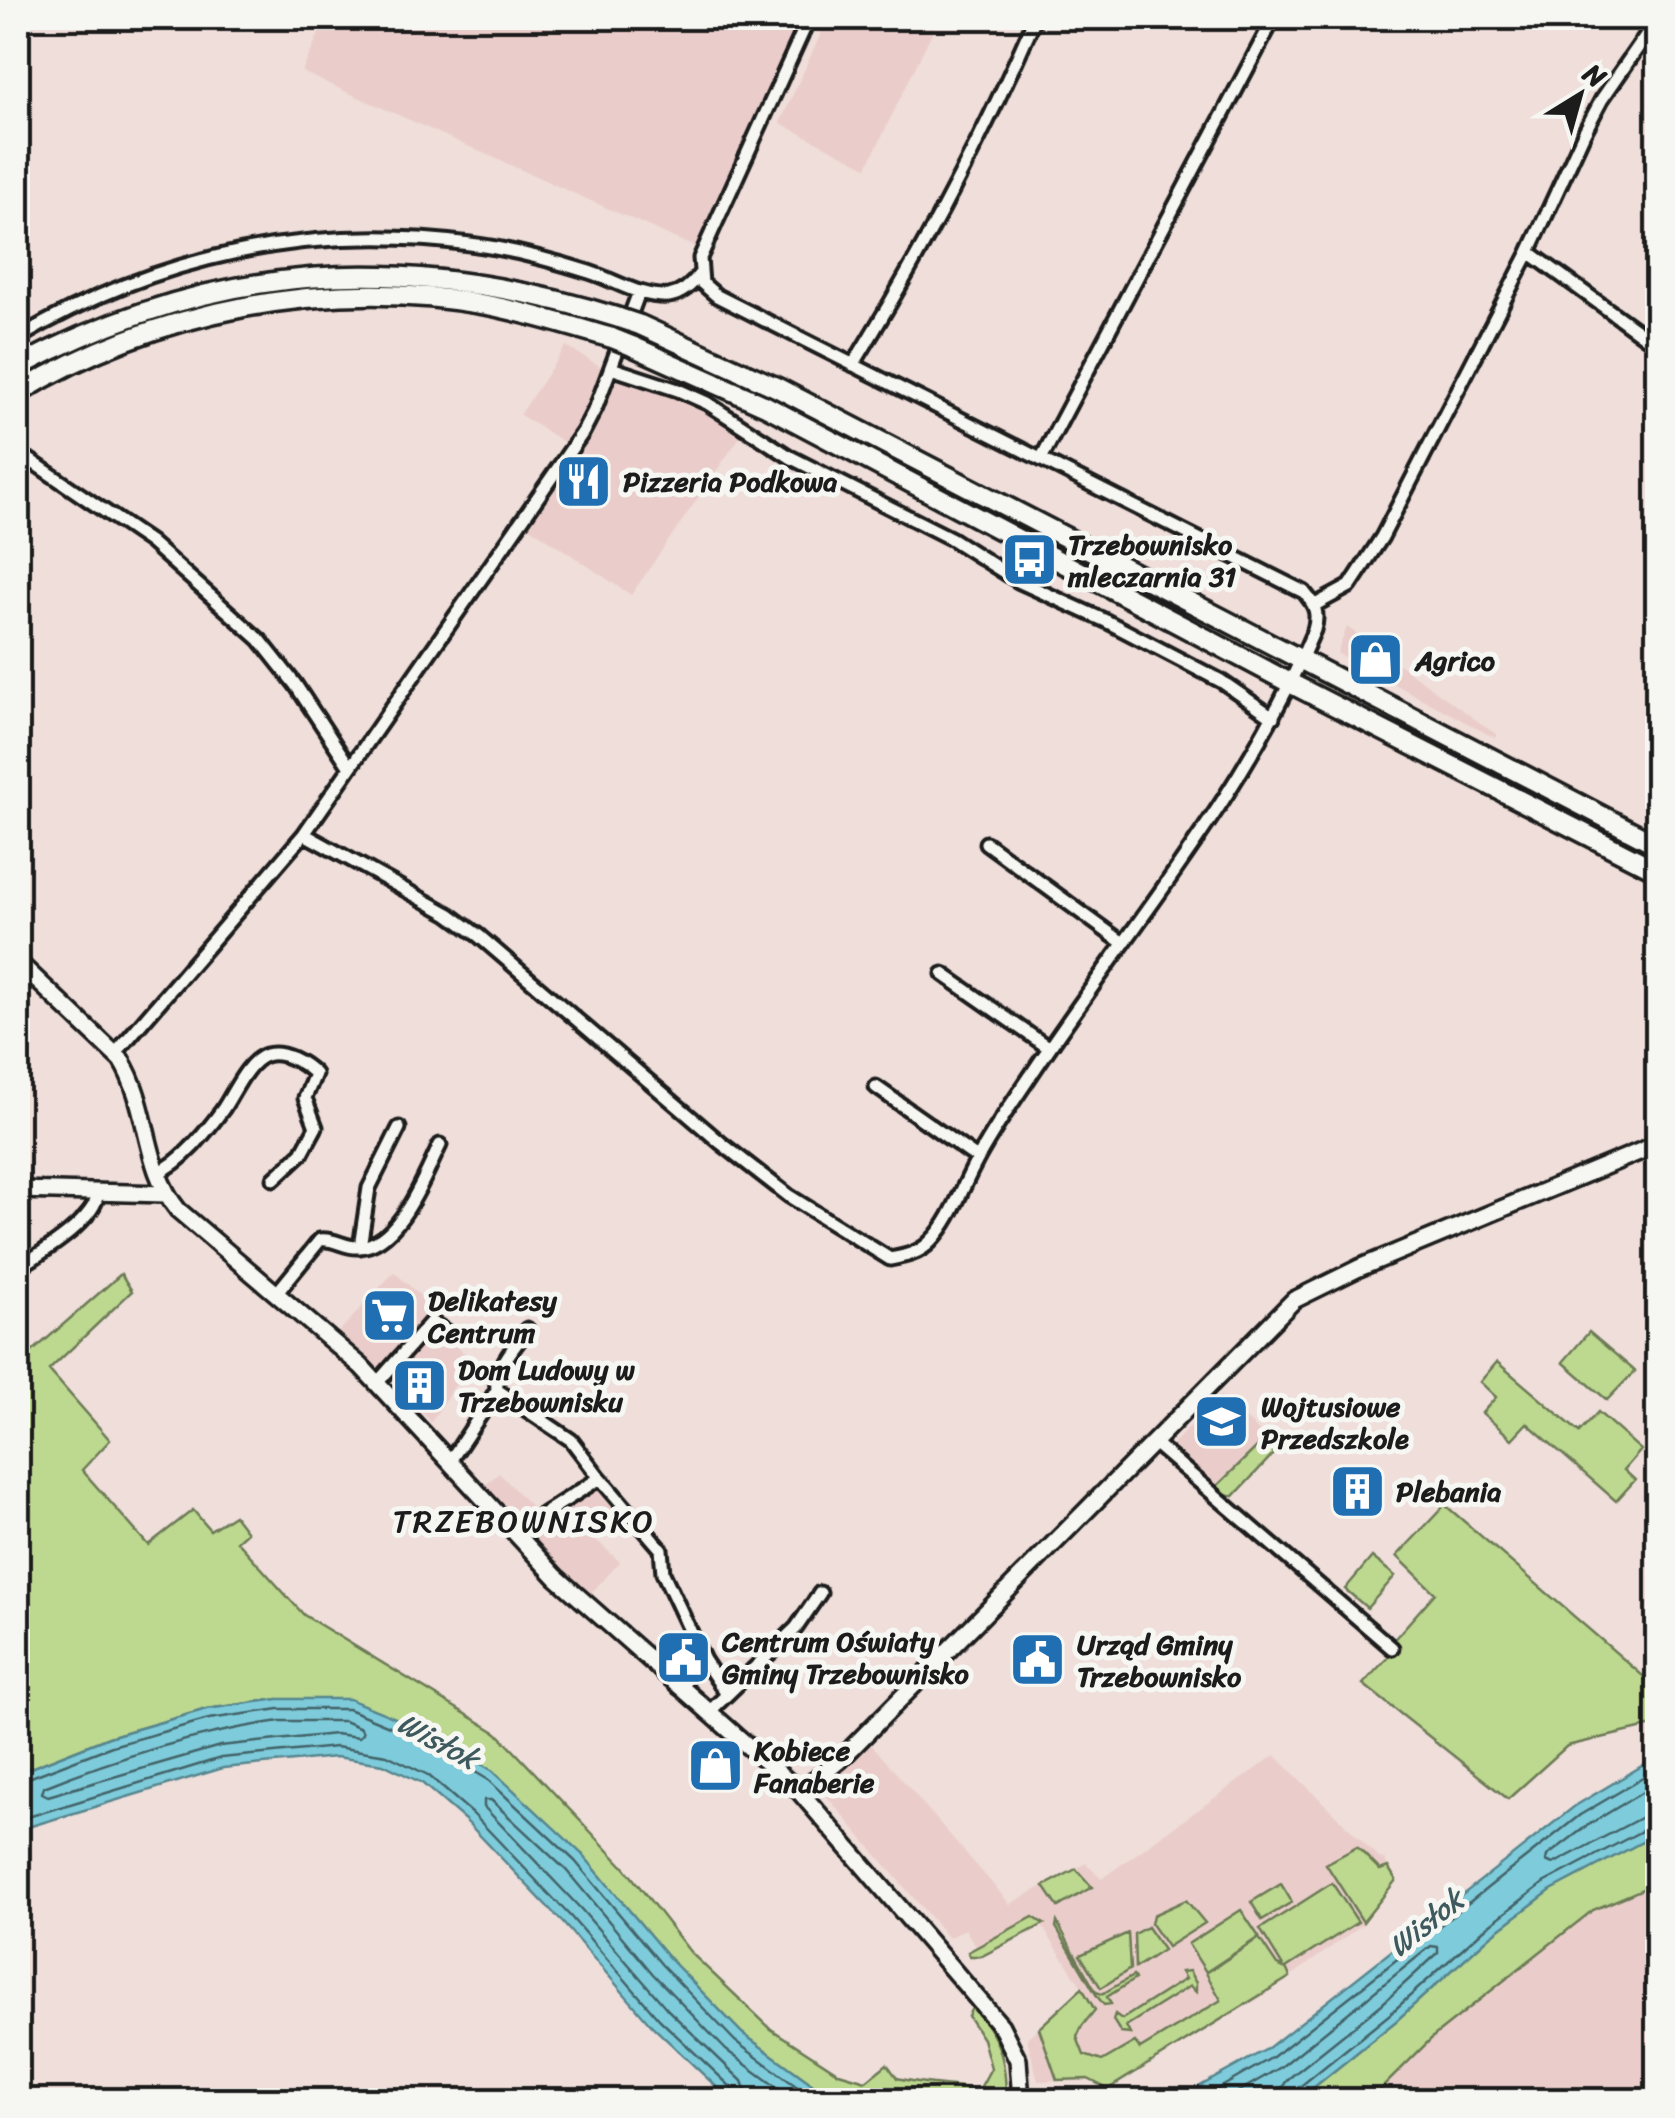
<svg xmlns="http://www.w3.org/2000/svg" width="1675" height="2118" viewBox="0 0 1675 2118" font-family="Sriracha,sans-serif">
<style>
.built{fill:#eacdca}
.green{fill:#bdd88f;stroke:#6c7a56;stroke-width:2.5}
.water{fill:#7eccdb;stroke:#57868f;stroke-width:2.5}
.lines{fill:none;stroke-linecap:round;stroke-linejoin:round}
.shore{stroke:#436268;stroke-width:2.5}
.minor-casing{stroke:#1c1c1c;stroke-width:19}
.tertiary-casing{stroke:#1c1c1c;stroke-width:22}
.secondary-casing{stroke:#1c1c1c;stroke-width:25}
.minor{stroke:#f6f6f2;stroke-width:11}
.tertiary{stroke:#f6f6f2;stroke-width:15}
.secondary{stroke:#f6f6f2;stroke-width:18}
.secondary-bridge-casing{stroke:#1c1c1c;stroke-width:25;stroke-linecap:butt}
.secondary-bridge{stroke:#f6f6f2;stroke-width:18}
.labels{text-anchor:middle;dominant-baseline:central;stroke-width:10;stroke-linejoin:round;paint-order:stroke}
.poi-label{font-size:28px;font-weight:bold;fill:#1c1c1c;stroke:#f6f6f2;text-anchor:start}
.water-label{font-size:30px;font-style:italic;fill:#3e5a5f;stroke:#f6f6f2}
.quarter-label{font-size:32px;letter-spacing:2.5px;fill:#1c1c1c;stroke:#f6f6f2}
</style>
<rect width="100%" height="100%" fill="#efdeda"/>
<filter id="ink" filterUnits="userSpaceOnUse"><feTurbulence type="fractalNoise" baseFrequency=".01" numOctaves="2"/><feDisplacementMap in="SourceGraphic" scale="20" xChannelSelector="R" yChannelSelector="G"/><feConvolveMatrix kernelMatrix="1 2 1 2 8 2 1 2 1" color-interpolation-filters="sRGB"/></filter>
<g filter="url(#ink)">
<!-- built -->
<path class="built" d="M 326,18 L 801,18 L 699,249 L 302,72 Z
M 828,18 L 939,18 L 867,167 L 780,123 Z
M 566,346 L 628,383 L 678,396 L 707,410 L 742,434 L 631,595 L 528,526 L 580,452 L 520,415 Z
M 1347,627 L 1497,735 L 1495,738 L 1337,653 Z
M 394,1272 L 443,1316 L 433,1328 L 472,1359 L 431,1422 L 388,1377 L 338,1333 Z
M 1220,1396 L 1279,1449 L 1234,1497 L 1221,1494 L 1168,1449 Z
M 499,1473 L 541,1517 L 588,1489 L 599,1490 L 624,1512 L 596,1540 L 620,1562 L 590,1594 L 555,1562 L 485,1485 Z
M 871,1744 L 1010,1904 L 1086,1863 L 1101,1879 L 1275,1755 L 1379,1858 L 1384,1859 L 1396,1880 L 1363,1924 L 1265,1995 L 1108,2089 L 1088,2079 L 1038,2081 L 1027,2038 L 1082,1987 L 1042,1926 L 982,1956 L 965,1929 L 948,1938 L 823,1792 Z
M 1657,1883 L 1657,2083 L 1564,2100 L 1371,2100 L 1434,2036 L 1593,1910 Z"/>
<!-- green -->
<path class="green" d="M 121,1274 L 132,1291 L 49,1370 L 110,1440 L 82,1470 L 148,1545 L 193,1510 L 210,1530 L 234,1515 L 247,1532 L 237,1541 L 304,1615 L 497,1733 L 625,1868 L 691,1953 L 771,2029 L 839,2073 L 866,2081 L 887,2064 L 897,2078 C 924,2085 951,2084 979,2090 L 991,2068 L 983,2039 L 968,2016 L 973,2006 C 1000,2039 1006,2058 1006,2100 L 834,2100 L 742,2033 L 670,1959 L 582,1854 L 278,1699 L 207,1709 L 109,1737 L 18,1773 L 18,1364 Z
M 1589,1332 L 1635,1371 L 1607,1400 L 1563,1362 Z
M 1497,1362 L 1579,1432 L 1598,1412 L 1641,1450 L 1624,1470 L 1635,1480 L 1616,1501 L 1527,1423 L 1512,1439 L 1482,1413 L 1496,1397 L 1480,1382 Z
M 1262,1442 L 1274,1453 L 1234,1496 L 1221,1493 L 1215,1488 Z
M 1445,1505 L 1657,1688 L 1657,1725 L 1567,1746 L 1508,1799 L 1363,1684 L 1390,1655 L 1391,1643 L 1435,1593 L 1397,1556 Z
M 1372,1557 L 1395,1576 L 1367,1608 L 1345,1589 Z
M 1657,1834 L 1657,1883 L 1593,1910 L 1434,2036 L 1370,2100 L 1298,2100 L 1396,2021 L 1490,1936 L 1551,1890 Z
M 1357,1847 L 1380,1870 L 1388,1867 L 1396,1880 L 1363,1922 L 1326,1864 Z
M 1076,1869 L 1092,1887 L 1058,1907 L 1044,1886 Z
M 1332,1883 L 1358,1922 L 1286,1968 L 1290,1977 L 1108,2089 L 1088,2079 L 1057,2080 L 1039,2028 L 1082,1988 L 1095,2010 L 1082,2026 L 1077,2037 L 1084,2055 L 1102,2061 L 1135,2042 L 1140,2049 L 1221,2000 L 1206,1973 L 1259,1938 L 1277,1965 L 1284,1968 L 1260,1929 Z
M 1281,1884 L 1292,1902 L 1262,1920 L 1251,1902 Z
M 1186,1900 L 1205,1923 L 1167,1947 L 1151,1924 L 1153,1915 Z
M 1241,1910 L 1259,1937 L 1206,1972 L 1188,1944 Z
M 1033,1917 L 1044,1924 L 982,1956 L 970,1956 L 968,1952 Z
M 1057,1922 L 1096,1992 L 1102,1994 L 1133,1976 L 1135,1979 L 1107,1997 L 1111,2004 L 1104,2005 L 1097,1996 L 1056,1927 Z
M 1147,1927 L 1163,1950 L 1135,1968 L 1134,1934 Z
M 1128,1933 L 1130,1969 L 1101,1988 L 1080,1955 Z
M 1189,1971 L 1196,1983 L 1196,1992 L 1190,1986 L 1126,2026 L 1130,2034 L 1121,2033 L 1113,2020 L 1115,2014 L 1122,2019 L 1185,1979 L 1181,1972 Z"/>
<!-- water -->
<path class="water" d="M 278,1699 L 349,1699 L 420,1728 L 493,1771 L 582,1854 L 670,1959 L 742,2033 L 834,2100 L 732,2100 L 726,2096 L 652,2026 L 564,1924 L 466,1821 L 422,1783 L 383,1764 L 336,1757 L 223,1768 L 18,1830 L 18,1773 L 109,1737 L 207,1709 Z
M 1657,1757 L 1657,1834 L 1551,1890 L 1490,1936 L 1396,2021 L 1298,2100 L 1175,2100 L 1267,2049 L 1575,1806 Z"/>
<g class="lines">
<!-- shore -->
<path class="shore" d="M 280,1721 L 344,1721 L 361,1728 L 363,1733 L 359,1737 L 335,1734 L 220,1746 L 48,1796 L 42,1793 L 44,1787 C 121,1756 197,1733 280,1721 Z
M 18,1782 L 112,1746 L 209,1719 L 279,1709 L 348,1709 L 416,1737 L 487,1779 L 575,1861 L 662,1965 L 735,2041 L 815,2100
M 1658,1783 L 1588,1825 L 1547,1856 L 1546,1861 L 1553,1864 L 1644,1816 L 1658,1813
M 18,1820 L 221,1758 L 336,1747 L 387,1755 L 428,1775 L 473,1814 L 571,1917 L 659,2019 L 733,2089 L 736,2100
M 749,2100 L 742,2081 L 668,2010 L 581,1909 L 484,1807 L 484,1800 L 491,1800 L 566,1870 L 653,1974 L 726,2050 L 794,2100
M 1199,2100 L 1273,2057 L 1580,1815 L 1658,1769
M 1224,2100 L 1281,2067 L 1431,1946 L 1438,1947 L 1438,1953 L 1382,2004 L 1288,2079 L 1281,2089 L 1280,2100
M 1293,2100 L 1297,2089 L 1390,2014 L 1484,1929 L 1545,1882 L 1649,1827 L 1658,1826"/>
<defs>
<path id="minor" d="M 1529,252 L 1658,346
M 18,338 C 156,256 310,223 470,244 C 510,249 551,260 589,272 C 615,280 640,298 669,296 C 681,294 692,285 699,275
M 853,365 C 922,253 983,138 1035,18
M 611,368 L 678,390 L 707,403 L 790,457 L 952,539 L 1018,581 L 1106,621 L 1221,681 L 1273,717
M 18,452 L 150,542 L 260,640 L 295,684 L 349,766
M 1041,459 L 1274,18
M 1315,605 L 1350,586 L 1382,537 L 1529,252 L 1584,133 L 1602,99 L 1658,18
M 304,834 L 449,914 L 479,936 L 721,1143 L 789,1196 L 890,1259 C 906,1256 920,1253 931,1241 C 952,1220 962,1187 976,1162 C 991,1133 1011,1105 1029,1078 C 1128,928 1244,798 1314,630 C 1319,613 1315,605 1304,592 L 717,296 L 702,283 L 700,258 L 809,18
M 986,843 L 1123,943
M 943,974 L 1049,1048
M 115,1054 L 304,834 L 583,432 L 596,407 L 639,292
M 876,1087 L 977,1158
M 157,1173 C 183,1162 207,1131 223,1109 C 234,1093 247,1061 266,1055 C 283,1050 304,1063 315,1074 L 305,1098 L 316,1127 L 302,1153 L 274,1179
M 360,1247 L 369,1188 L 399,1128
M 18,1268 C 41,1253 95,1221 98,1193
M 276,1294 L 320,1240 C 334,1238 345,1248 358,1247 C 399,1246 424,1177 440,1145
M 378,1382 L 431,1322 L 454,1336
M 497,1390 C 494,1368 516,1346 527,1329
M 1153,1442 L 1392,1648
M 450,1461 L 497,1390 L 571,1440 L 600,1478 L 661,1549 L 663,1573 L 704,1660 L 726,1693
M 514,1533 L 600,1478
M 679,1688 L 704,1660
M 708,1713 L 796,1628 L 820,1593"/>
<path id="tertiary" d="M 18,962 L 121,1060 C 150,1107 143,1167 178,1210 L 361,1366 L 556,1577 L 800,1792 L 1001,2026 L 1018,2060 L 1021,2100
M 18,1190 L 165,1194
M 800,1792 L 840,1760 L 1294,1300 L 1359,1268 L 1658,1144"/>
<path id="secondary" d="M 640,325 L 778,388 L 1658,845
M 632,346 L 766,406 L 1290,683 L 1658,871
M 18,367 C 217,261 405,251 619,318
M 18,393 C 154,310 329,276 487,305 C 529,313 570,326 612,338"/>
</defs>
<!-- minor casing -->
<use href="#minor" class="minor-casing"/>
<!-- tertiary casing -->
<use href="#tertiary" class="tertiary-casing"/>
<!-- secondary casing -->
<use href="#secondary" class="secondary-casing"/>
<!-- minor -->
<use href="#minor" class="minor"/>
<!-- tertiary -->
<use href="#tertiary" class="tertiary"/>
<!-- secondary -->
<use href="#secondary" class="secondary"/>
<defs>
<path id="secondary-bridge" d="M 619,318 L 640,325
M 612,338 L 632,346"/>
</defs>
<!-- secondary-bridge casing -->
<use href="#secondary-bridge" class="secondary-bridge-casing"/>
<!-- secondary-bridge -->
<use href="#secondary-bridge" class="secondary-bridge"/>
</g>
</g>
<!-- icons -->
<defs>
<symbol id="restaurant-square" viewBox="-11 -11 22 22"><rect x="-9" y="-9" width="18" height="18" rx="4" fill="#1f6fb2" stroke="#f6f6f2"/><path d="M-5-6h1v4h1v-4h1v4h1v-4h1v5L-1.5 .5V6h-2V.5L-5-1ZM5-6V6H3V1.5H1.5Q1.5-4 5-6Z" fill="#fff"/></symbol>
<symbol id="bus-square" viewBox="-11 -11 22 22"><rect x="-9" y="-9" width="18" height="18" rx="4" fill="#1f6fb2" stroke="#f6f6f2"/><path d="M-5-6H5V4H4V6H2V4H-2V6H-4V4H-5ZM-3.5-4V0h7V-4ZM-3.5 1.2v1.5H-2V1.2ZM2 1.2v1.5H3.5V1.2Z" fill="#fff"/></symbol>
<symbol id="shop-square" viewBox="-11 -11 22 22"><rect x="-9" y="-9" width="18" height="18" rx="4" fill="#1f6fb2" stroke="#f6f6f2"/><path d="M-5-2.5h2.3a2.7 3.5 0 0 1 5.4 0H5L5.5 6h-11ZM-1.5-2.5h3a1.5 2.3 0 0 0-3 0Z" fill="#fff"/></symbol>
<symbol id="supermarket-square" viewBox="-11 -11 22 22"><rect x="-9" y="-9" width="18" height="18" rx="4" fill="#1f6fb2" stroke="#f6f6f2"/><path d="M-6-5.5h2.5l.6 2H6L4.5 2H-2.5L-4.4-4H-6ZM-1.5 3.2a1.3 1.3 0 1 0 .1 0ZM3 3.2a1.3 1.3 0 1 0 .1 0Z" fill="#fff"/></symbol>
<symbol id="building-square" viewBox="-11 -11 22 22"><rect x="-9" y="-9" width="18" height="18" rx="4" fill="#1f6fb2" stroke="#f6f6f2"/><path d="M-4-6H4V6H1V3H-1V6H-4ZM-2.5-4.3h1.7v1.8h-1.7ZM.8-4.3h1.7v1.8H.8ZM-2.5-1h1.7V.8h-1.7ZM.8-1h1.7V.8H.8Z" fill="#fff"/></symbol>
<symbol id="school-square" viewBox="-11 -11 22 22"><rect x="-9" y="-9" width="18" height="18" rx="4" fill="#1f6fb2" stroke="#f6f6f2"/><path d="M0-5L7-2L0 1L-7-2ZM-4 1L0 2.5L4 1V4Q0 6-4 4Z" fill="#fff"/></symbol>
<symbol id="civic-square" viewBox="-11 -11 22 22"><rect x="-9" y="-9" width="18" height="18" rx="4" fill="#1f6fb2" stroke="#f6f6f2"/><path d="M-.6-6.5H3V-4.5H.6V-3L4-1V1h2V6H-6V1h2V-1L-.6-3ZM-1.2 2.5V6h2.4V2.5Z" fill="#fff"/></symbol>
</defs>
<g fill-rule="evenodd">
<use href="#restaurant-square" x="552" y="450" width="63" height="63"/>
<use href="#bus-square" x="998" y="528" width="63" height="63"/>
<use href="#shop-square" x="1344" y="628" width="63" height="63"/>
<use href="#supermarket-square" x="358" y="1284" width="63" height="63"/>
<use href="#building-square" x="388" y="1354" width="63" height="63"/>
<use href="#school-square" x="1190" y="1390" width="63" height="63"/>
<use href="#building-square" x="1326" y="1460" width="63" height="63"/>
<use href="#civic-square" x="652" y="1626" width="63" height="63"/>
<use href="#civic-square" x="1006" y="1628" width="63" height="63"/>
<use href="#shop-square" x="684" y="1734" width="63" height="63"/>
</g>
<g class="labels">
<!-- poi labels -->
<g class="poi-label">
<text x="623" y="481">Pizzeria Podkowa</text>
<text x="1068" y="544">Trzebownisko<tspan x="1068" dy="32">mleczarnia 31</tspan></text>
<text x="1415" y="660">Agrico</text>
<text x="428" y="1300">Delikatesy<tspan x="428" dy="32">Centrum</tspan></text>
<text x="458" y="1369">Dom Ludowy w<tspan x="458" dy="32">Trzebownisku</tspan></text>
<text x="1261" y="1406">Wojtusiowe<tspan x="1261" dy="32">Przedszkole</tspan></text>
<text x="1396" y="1491">Plebania</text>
<text x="722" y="1641">Centrum Oświaty<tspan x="722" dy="32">Gminy Trzebownisko</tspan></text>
<text x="1077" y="1644">Urząd Gminy<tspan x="1077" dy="32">Trzebownisko</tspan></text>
<text x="754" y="1750">Kobiece<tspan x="754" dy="32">Fanaberie</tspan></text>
</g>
<!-- water labels -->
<g class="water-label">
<text transform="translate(438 1741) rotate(28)">Wisłok</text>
<text transform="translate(1426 1923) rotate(-39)">Wisłok</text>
</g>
<!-- quarter labels -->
<g class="quarter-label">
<text x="524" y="1521">TRZEBOWNISKO</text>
</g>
</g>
<!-- margin -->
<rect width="1675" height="2118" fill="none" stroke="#f6f6f2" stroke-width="60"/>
<rect x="30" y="30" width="1615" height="2058" fill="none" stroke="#1c1c1c" stroke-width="4" filter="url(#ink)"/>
<!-- north arrow -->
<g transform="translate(1580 95) rotate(37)" stroke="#f6f6f2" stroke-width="8" paint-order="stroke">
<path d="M0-8L18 38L0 25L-18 38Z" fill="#1c1c1c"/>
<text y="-15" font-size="28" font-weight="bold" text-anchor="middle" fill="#1c1c1c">N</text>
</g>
</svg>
